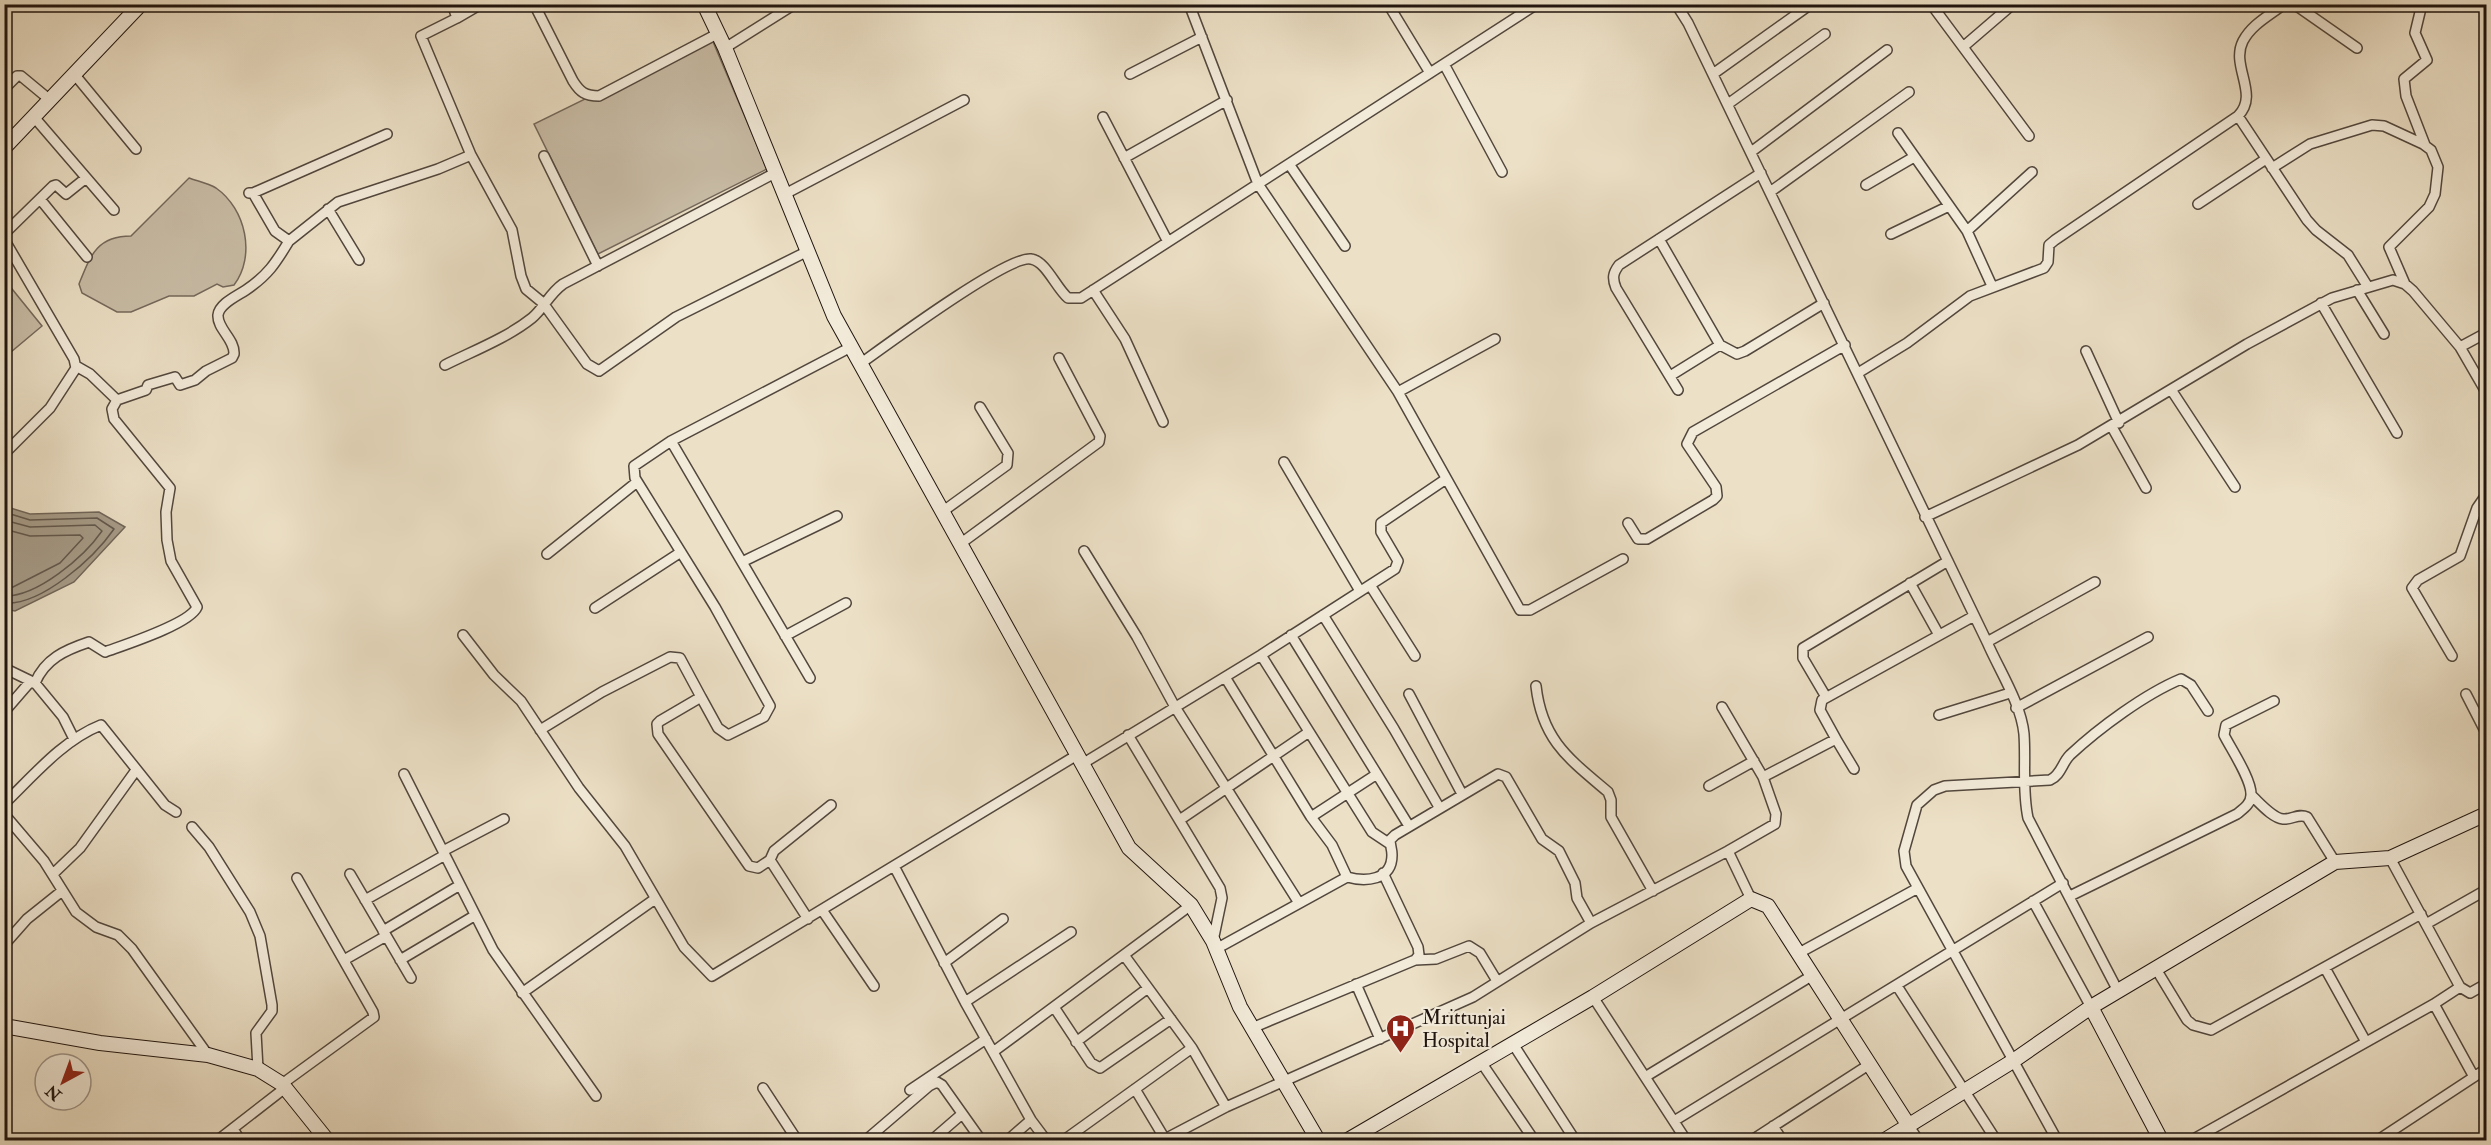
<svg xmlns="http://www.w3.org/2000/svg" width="2491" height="1145" viewBox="0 0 2491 1145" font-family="'IM FELL Double Pica',serif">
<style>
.green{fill:#c9bda7;stroke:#74685b;stroke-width:1.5}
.water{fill:#a69b88;stroke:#706558;stroke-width:1.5}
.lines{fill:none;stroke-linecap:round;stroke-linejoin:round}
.shore{stroke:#62584c;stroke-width:1.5}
.street-casing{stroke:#52473d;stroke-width:12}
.secondary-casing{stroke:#1f140f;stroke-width:16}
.street{stroke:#f3ebda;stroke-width:9}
.secondary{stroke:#f3ebda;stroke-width:14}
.labels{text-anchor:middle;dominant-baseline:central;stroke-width:4.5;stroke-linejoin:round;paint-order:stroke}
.poi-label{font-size:20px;fill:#1f140f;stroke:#f3ebda;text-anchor:start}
</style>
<rect width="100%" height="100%" fill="#ece0c6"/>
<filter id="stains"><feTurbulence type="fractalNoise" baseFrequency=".00333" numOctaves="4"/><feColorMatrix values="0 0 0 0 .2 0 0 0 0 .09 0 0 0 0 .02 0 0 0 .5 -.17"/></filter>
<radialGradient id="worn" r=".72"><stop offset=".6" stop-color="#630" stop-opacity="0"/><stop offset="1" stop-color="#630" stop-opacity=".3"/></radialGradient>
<!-- green -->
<path class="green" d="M 711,37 L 767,169 L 598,254 L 534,124 Z
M 189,178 C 197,181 208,183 216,188 C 246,209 256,256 234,285 L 223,287 L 217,284 L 194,296 L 169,296 L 131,312 L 117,312 L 82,293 L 79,284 C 90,257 96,236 131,236 Z
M 4,279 L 42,326 L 5,357 L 4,357 Z"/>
<!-- water -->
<path class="water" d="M 4,506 L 30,514 L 99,512 L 125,527 L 74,582 L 15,611 L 5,609 Z"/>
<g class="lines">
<!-- shore -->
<path class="shore" d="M 4,512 L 30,520 L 97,518 L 114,529 C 94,558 41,606 4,603
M 4,520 L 30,527 L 95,525 L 102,531 C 84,557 37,597 4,596
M 4,529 L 30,536 L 80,535 L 83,538 L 60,563 L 13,587 L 4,587"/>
<defs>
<path id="street" d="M 452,4 L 457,18 L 481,4
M 534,4 L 573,81 C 580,92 585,96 599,96 L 719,33
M 1189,4 L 1258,184 L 1398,392 L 1520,610 L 1530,610 L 1623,559
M 1388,4 L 1430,73
M 1676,4 L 1688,23 L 1987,642 C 1999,670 2021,703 2024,734 C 2026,762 2022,790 2028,818 L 2118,991
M 1931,4 L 2029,136
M 2294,4 L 2357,48
M 457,18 L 421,36 L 471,155
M 1963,47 L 2013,4
M 725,48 L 795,4
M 1444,64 L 1502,172
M 1130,74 L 1202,37
M 1713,74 L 1811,4
M 75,75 L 136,149
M 4,89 L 17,76 L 21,76 L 50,100
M 1728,104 L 1825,34
M 2238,116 L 2307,220 L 2316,230 L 2348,255 L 2368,287
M 34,117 L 114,210
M 1103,117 L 1168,242
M 1898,133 L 1967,231 L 1992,286
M 2425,145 L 2406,96 L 2404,79 L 2427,60 L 2415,33 L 2421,8 L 2428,4
M 1751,152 L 1887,50
M 544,156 L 598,266
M 1124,158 L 1227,100
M 1289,164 L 1345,246
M 2272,168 L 2310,144 L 2372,125 L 2384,126 L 2423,144 L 2431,150 L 2438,167 L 2435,194 L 2429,207 L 2389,247 L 2405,284
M 1866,185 L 1914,157
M 1770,192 L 1909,92
M 249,193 L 253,193 L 275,231 L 289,241 L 338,202 L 438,169 L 471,155 L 512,230 L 521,276 L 526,289 L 543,303 L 587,364 L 599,371 L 676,317 L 808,251
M 253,193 L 387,134
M 785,194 L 964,100
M 40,199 L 87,257
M 2198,204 L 2266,159
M 328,209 L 359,260
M 1967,231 L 2032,172
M 4,234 L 53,186 L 56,185 L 66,194 L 86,178
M 1891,234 L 1949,206
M 4,239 L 74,359 L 76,368 L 50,408 L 4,454
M 1659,239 L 1720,345 L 1737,354 L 1745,351 L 1824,303
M 1093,290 L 1125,339 L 1163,422
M 2357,290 L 2384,334
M 2321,303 L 2397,433
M 2460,347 L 2486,333
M 2086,351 L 2119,423
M 860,364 C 885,346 1008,255 1031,259 C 1046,261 1056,288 1068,298 L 1081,298 L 1537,4
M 445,365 C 473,351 507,338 532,318 C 544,308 549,294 563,284 L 777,172
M 76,366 L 90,374 L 117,400 L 146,390 L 148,385 L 175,377 L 180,385 L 195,380 L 206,371 L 232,358 L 234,354 C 235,339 217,329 218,315 C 219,304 237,296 246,290 C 268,275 275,264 289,241
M 1858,373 L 1907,343 L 1970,296 L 2044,268 L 2048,262 L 2049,245 L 2055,240 L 2238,116 C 2260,94 2230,66 2243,41 C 2252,24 2269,16 2284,4
M 1670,376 L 1720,345
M 1678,390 L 1616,288 C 1612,278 1613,273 1619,265 L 1761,173
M 2172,391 L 2235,487
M 1398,392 L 1495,339
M 2112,427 L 2146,488
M 671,441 L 634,466 L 635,478 L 715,607 L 770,706 L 764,717 L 728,735 L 718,728 L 701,697
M 1284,462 L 1360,591
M 942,512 L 1007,465 L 1008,453 L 980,407
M 1925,517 L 2078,445 L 2247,344 L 2332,298 L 2393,280 L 2405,284 L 2413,291 L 2460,347 L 2486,392
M 1628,523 L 1638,539 L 1647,539 L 1713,500 L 1717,496 L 1716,487 L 1687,444 L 1693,432 L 1845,345
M 960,544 L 1099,442 L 1100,436 L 1059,358
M 1084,551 L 1137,637 L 1175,707 L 1299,903
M 547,554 L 637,482
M 742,562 L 837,516
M 1910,583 L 1939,635
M 1370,585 L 1415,656
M 595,608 L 681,552
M 1323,615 L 1394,729 L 1439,807
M 463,635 L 494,675 L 521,701 L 579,788 L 625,846 L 684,947 L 712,976 L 1077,755
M 1291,635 L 1409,826
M 785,636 L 846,603
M 1987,642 L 2095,582
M 1261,655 L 1372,832 L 1390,844
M 2452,656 L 2412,588 L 2418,580 L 2460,556 L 2477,508 L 2486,495
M 4,668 L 35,683 L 63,717 L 74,739
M 810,678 L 671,441 L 851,347
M 1536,686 C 1542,740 1569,759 1608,792 L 1611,800 L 1611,817 L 1653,891
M 1409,694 L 1462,794
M 2466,694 L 2486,733
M 1826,697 L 1803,658 L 1803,648 L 1948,561
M 1722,707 L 1763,777
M 2016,708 L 2148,637
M 4,712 L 30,682 L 35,683 C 45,659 65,650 89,642 L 105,652 C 124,645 190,624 197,607 L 171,561 L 167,540 L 166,512 L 170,488 L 114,419 L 112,409 L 117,400
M 1939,715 L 2010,693
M 540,730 L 602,692 L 670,657 L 680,658 L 701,697 L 660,721 L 657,724 L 658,734 L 749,866 L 758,868 L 770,860
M 1128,735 L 1220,888 L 1222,898 L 1213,941
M 1836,739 L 1854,769
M 1082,764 L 1261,655 L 1395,569 L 1398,561 L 1381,532 L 1381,523 L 1446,479
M 404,774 L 493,950 L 596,1096
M 1709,786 L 1754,761
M 2251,795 C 2259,802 2272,818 2283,819 C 2292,820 2298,813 2307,817 L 2335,862
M 4,804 C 33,776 63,740 101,725 L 165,805 L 176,812
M 4,814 L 44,861 L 76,912 L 96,927 L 118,935 L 132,949 L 208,1055
M 1311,817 L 1377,774
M 1181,819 L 1309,732
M 192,827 L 209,847 L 250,912 L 260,936 L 272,1005 L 272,1011 L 256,1033 L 258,1069
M 443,851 L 504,819
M 2390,858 L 2460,987 L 2470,993 L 2486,984
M 894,866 L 965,1002 L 1031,1120 L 1046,1140
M 53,874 L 80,848 L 134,773
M 350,874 L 411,978
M 1347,877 C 1365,882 1392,881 1392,855 C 1392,849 1390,845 1390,840 L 1395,835 L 1498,774 L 1506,777 L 1542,839 L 1559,851 L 1575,883 L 1577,898 L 1591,923
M 2070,896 L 2237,814 C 2243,809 2251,804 2251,795 C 2252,780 2231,749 2224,735 L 2226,725 L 2274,701
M 1751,899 L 1728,851 L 1775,824 L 1776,814 L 1763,777 L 1836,739 L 1820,710 L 1822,700 L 1974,616
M 365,900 L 445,855
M 2033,901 L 2091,1007
M 822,910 L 874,986
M 808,919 L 770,860 L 774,851 L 831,805
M 2426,924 L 2486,890
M 383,931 L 460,885
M 4,945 L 27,919 L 62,891
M 1216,949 L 1347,877 L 1332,845 L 1311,817 L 1225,677
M 1799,953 L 1918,888
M 1124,955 L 1192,1048
M 344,960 L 386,936
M 400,960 L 474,916
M 1415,960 L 1436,959 L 1469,946 L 1480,953 L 1497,981
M 944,963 L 1003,919
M 2325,968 L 2366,1042
M 2156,969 L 2187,1020 L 2193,1025 L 2211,1030 L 2421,914
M 1356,984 L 1380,1039
M 1897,986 L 1996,1140
M 522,993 L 655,899
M 1593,997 L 1686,1140
M 965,1002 L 1071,932
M 2434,1004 L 2460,987
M 1054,1007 L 1091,1063 L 1100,1068 L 1171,1019
M 1252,1028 L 1415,960 L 1419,955 L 1418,947 L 1383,873
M 1076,1042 L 1148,988
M 1513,1044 L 1575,1140
M 993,1052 L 1191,905
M 1481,1062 L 1534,1140
M 1645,1077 L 1813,975
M 282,1084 L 374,1017 L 373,1012 L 297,878
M 763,1088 L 797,1140
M 1135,1089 L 1165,1139
M 910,1090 L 986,1039
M 1674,1121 L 2063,883
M 1773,1126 L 1782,1140
M 1909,1126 L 1918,1140
M 233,1129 L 240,1140
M 218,1140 L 285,1088
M 866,1140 L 929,1086 L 937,1082 L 942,1085 L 981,1140
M 932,1140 L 962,1114
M 1008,1140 L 1031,1120
M 1064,1140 L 1192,1048 L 1226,1107
M 1163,1140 L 1226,1107 L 1473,997 L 1591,923 L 1728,851
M 1752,1140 L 1870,1064
M 2057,1140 L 1906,866 L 1904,851 L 1917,805 L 1934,790 L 1945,786 L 2050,780 C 2061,775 2062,763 2070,755 C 2099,728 2145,694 2181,679 L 2191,685 L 2208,711
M 2192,1140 L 2434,1004 L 2474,1077
M 2378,1140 L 2486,1069"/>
<path id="secondary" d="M 704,4 L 725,48 L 834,316 L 1129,848 L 1191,905 L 1213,941 L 1240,1007 L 1318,1140
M 4,148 L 141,4
M 2091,1007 L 2161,1140
M 4,1026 L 100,1043 L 208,1055 L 258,1069 L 282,1084 L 327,1140
M 1348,1140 L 1593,997 L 1751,899 L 1768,906 L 1909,1126
M 1885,1140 L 2013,1061 L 2091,1007 L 2335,862 L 2390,858 L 2486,814"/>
</defs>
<!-- street casing -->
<use href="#street" class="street-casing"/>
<!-- secondary casing -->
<use href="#secondary" class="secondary-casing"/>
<!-- street -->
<use href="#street" class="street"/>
<!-- secondary -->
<use href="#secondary" class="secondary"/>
</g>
<!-- icons -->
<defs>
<symbol id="hospital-pin" viewBox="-11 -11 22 30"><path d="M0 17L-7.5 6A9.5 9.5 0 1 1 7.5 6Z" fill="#8f2418" stroke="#f3ebda"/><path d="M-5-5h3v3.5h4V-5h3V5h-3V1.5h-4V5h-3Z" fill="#fff"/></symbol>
</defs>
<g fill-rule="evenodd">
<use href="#hospital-pin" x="1384" y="1012" width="33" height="45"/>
</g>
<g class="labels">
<!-- poi labels -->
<g class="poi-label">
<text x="1422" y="1017">Mrittunjai<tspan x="1422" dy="23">Hospital</tspan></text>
</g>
</g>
<!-- margin -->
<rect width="2491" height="1145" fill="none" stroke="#ece0c6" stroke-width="24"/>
<rect x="6" y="6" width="2479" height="1133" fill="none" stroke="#1f140f" stroke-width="3"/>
<rect x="12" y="12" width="2467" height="1121" fill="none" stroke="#1f140f" stroke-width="1.5"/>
<!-- north arrow -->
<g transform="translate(63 1082) rotate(221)"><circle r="28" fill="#f3ebda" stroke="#9e9589" stroke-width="1.5"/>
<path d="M0-4.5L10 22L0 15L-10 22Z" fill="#8f2418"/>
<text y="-9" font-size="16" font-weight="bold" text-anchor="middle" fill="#1f140f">N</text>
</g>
<rect width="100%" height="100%" filter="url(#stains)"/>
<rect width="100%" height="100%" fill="url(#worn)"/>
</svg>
